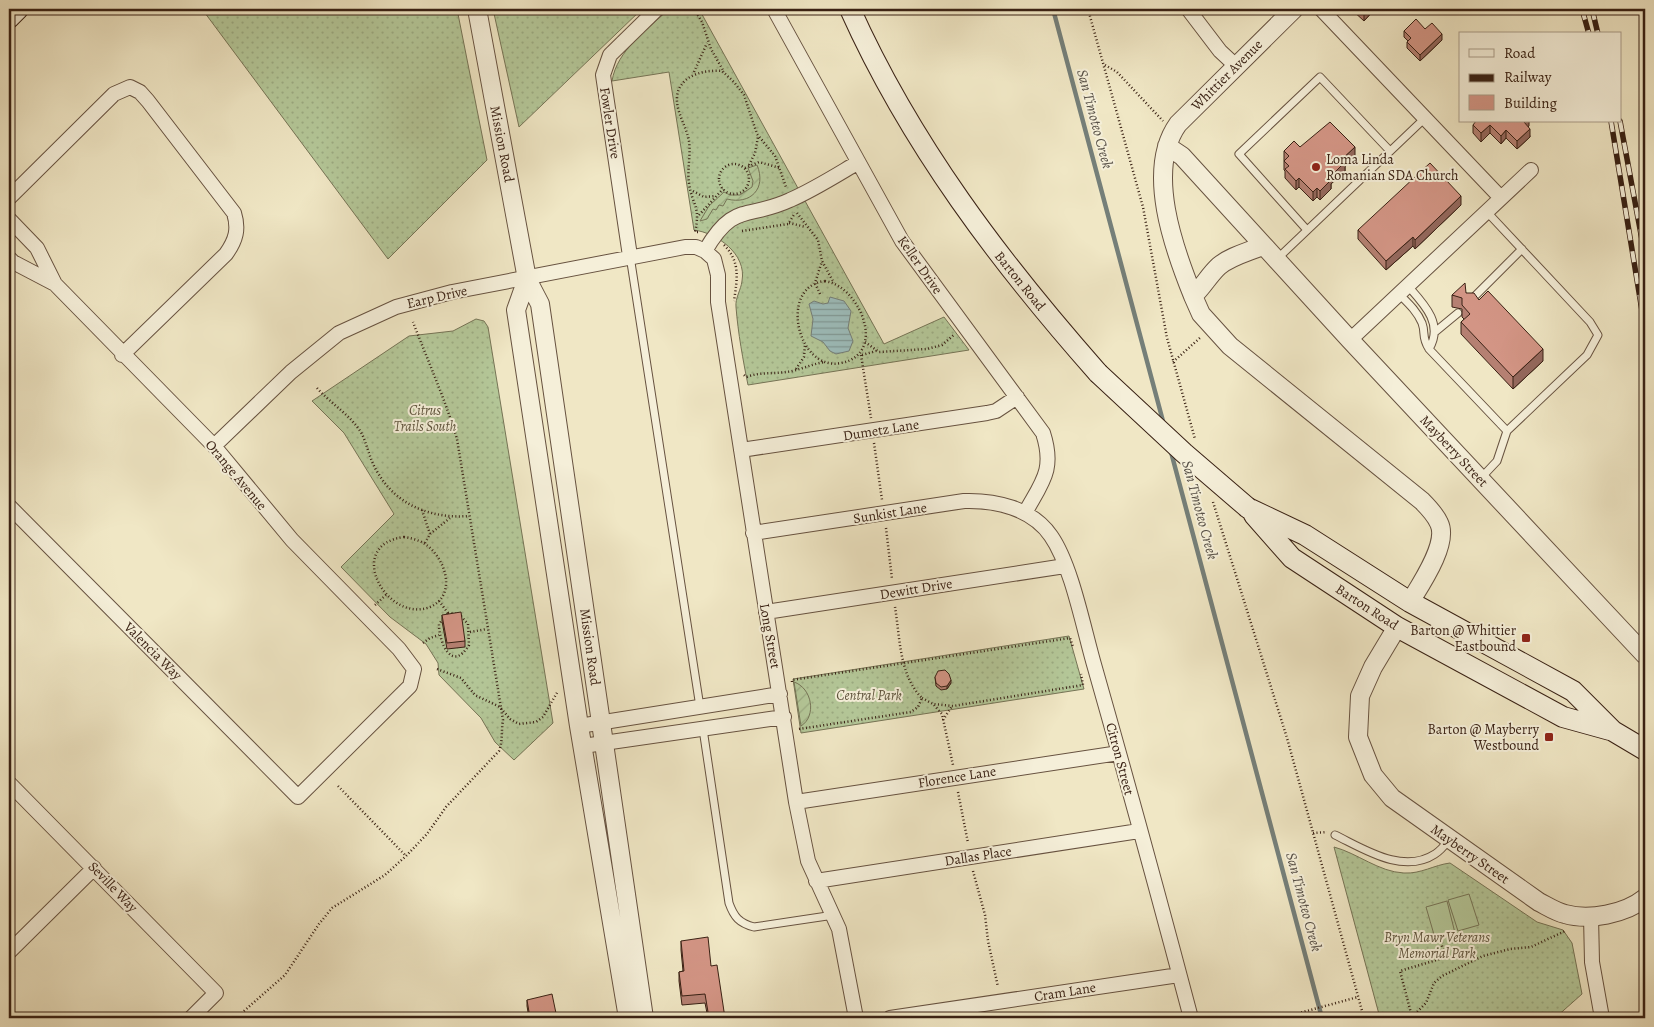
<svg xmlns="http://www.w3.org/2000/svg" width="1654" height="1027" viewBox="0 0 1654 1027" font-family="Alegreya,serif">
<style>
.grass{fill:url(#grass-dots);stroke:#767456}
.garden{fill:url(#garden-furrows);stroke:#767456}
.pitch{fill:#b4c798;stroke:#767456}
.water{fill:url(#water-rules);stroke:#757f79}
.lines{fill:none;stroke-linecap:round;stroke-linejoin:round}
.stream{stroke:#757f79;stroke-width:4.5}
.service-casing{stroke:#675240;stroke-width:9}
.minor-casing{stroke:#675240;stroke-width:16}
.tertiary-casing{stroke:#675240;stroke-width:20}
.secondary-casing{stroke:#392114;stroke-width:22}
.path{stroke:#392114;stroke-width:2.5;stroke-dasharray:1 2.5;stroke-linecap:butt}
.service{stroke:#f5efd9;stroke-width:7}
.minor{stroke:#f5efd9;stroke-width:14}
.tertiary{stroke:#f5efd9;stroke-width:18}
.secondary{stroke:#f5efd9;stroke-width:20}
.rail-casing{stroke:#392114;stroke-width:5.5}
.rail{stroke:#f5efd9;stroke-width:4;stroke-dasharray:11;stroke-linecap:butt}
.secondary-bridge-casing{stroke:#392114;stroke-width:22;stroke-linecap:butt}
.secondary-bridge{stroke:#f5efd9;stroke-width:20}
.wall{fill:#b58072;stroke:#392114}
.shaded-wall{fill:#94685d;stroke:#392114}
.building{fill:#d39585;stroke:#392114}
.poi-dot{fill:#8f2418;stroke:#f5efd9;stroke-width:2}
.labels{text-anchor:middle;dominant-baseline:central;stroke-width:4;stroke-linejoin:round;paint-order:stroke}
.street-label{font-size:14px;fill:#392114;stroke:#f5efd9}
.poi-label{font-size:14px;fill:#392114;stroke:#f5efd9;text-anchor:end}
.park-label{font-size:14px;font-style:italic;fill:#5e533c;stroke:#f5efd9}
.water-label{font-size:15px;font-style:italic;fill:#575047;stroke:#f5efd9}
</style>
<defs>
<pattern id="grass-dots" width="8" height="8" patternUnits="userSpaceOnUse" patternTransform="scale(1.25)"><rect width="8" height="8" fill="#b4c798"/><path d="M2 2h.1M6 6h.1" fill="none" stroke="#9cab82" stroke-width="1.8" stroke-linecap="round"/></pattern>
<pattern id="garden-furrows" width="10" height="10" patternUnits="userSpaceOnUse" patternTransform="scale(1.25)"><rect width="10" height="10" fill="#b4c798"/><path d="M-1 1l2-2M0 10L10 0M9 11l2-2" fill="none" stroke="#9cab82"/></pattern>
<pattern id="water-rules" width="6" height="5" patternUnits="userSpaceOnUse" patternTransform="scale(1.25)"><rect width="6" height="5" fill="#9dbebd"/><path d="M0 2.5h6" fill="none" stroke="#819a98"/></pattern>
</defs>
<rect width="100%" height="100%" fill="#f0e7c5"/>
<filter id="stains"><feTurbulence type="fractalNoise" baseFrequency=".004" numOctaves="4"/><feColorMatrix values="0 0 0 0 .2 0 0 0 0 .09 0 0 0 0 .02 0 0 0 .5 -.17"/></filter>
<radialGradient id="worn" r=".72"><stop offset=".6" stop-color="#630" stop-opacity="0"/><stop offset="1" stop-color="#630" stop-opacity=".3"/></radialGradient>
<!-- grass -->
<path class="grass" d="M 202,9 L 457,9 L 487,160 L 388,259 Z
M 493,9 L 642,9 L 519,127 Z
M 669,9 L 699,9 L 884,344 L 944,317 L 969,350 L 748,385 C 743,360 738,333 736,307 C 735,298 741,290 742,281 C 747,254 717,233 694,230 L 669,72 L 612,81 C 617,50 647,30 669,9 Z
M 476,319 L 484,321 L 488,327 L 553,723 L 514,760 L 495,742 L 481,718 L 439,675 L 438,663 L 426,644 L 390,617 L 341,567 L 394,514 L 344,433 L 312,401 L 409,336 L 453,331 Z
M 1069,636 L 1084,689 L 801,733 L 793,679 Z
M 1334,847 C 1357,853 1379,872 1404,873 C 1421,874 1434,865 1450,863 L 1537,922 L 1563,930 L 1572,943 L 1582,994 L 1555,1018 L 1380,1018 Z"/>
<!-- garden -->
<path class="garden" d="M 757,165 C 767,189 750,205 727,199 L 723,206 L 719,205 L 716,210 L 713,209 L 707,219 L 700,221 L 709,206 L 724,192 L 730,195 L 740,195 L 752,187 L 753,181 L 748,168 Z
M 794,682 C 812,688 817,716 801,726 Z"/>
<!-- pitch -->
<path class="pitch" d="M 1469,894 L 1479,925 L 1458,931 L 1448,900 Z
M 1447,901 L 1455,933 L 1435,938 L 1426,907 Z"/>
<!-- water -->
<path class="water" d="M 830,297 L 844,301 L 851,311 L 848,328 L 853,341 L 849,351 L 836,354 L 830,351 L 823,342 L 811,336 L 813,319 L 809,304 L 814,301 L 823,304 L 828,303 Z"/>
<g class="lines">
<!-- stream -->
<path class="stream" d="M 1053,9 L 1164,425
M 1171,452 L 1322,1018"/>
<defs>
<path id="service" d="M 1307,230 L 1239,154 L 1320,77 L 1390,151
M 630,256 L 700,707
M 1277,259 L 1425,118
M 1408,286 C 1424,304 1444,324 1429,349
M 1399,294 C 1408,303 1417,311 1422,323 C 1426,334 1421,336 1429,349 L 1507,431
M 1470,301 L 1522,249
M 1435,332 L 1458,313
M 1481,478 L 1497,461 L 1507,431 L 1587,355 L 1598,335 L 1590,322 L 1487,212
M 703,729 L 729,903 C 734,917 739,923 754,927 L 834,915
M 1335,835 C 1364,849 1403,875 1435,854 C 1440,851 1445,845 1449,840"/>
<path id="minor" d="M 774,9 L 902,241 L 1043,433 C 1055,470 1042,482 1025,513
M 1188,9 L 1220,51 L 1235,65
M 1321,9 L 1501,198
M 9,198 L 114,94 L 130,87 L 140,92 L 148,101 L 234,213 C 239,229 236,240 226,254 L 122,355
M 9,219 L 37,248 L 55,284 L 214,446 L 292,540 L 399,649 L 414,669 L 410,686 L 298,797 L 9,506
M 705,251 C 734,201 747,220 790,200 C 813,190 835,176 857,163
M 630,256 L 603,75 L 610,55 L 657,9
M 9,258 L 13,262 L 55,284
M 1350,340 L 1531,170
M 214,446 L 291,372 L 339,333 L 396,307 L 452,292 L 685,247 L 696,247 L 705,251 L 714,259 L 718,275 L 718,302 L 796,802 L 808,861 L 839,929 L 856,1018
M 741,450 L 987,413 L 996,411 L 1017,397
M 753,533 L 964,501 C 995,500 1032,508 1051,536 C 1072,566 1084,631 1095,668 C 1128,784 1160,901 1191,1018
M 766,612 L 1065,566
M 579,726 L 780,694
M 583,746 L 784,717
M 9,783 L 216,993 L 191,1018
M 796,802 L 1119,753
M 816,881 L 1139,831
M 1591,916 L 1592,962 L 1602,1018
M 9,952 L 94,868
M 890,1018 L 1179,975"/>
<path id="tertiary" d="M 477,9 L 527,279 L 540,304 L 644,1018
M 1167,146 L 1182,156 L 1350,340 L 1645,655
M 1262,246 C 1248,252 1231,256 1219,266 C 1209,275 1203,287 1193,296 L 1201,314 L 1230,346 L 1422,501 C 1428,507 1435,514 1439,523 C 1449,543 1421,584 1410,602
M 527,279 L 516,310 L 579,726 L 628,1018
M 1193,296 C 1174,249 1145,170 1178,124 L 1294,9
M 1397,627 L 1373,667 L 1360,696 L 1358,737 L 1373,775 L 1392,798 L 1539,902 C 1547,906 1556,912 1565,914 C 1589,921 1625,914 1645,898"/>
<path id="secondary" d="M 850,9 C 911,145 1000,262 1098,373
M 9,18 L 18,9
M 1248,508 L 1305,535 L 1410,602 L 1573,691 L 1613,731 L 1645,750
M 1254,515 L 1292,558 L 1397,627 L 1563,717 L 1610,730"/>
</defs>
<!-- service casing -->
<use href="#service" class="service-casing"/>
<!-- minor casing -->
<use href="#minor" class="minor-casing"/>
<!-- tertiary casing -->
<use href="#tertiary" class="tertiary-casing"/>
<!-- secondary casing -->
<use href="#secondary" class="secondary-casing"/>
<!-- path -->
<path class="path" d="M 694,9 L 702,22 L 711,49 L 724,72
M 1088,9 L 1143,207 L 1167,338 L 1195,439
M 1105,65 L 1117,72 L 1163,121
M 694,72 L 707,43
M719 179a15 15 0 1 1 30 0a15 15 0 1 1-30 0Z
M 749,165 L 755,153 L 758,137
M 745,168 L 759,162 L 780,168
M 693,191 L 704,197 L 715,196
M 797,213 L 818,240 L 822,261 L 834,283
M 699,215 L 723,189
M 789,223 L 806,227
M 742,231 L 788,224 L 795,213
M 698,232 L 695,232 C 701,205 692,206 689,183 C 687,170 691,155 689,141 C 687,130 681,120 678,108 C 671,79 699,69 722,71 L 734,82 L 744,95 L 757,134 L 775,156 L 786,187
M 724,245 C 741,262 737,280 734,301
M 825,281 C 860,286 888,354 841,363 C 797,372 778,286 825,281 Z
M 820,294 L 815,283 L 822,261
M 865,342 L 879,352 L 927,349 L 942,345 L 955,334
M 861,355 L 871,418
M 862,355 L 876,351
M 1173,362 L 1201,337
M 796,369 L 804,357 L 805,344
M 744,375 L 746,377 C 760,372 772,374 786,372 C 798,371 811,364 825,362
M 317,388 C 331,404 351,415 362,434 C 368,447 370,461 378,473 C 397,506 433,519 469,516
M 874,443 L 882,500
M 1213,502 L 1287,738 L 1364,1018
M 422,510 L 430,534
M 886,528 L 892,579
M 404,537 C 411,538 419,540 425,544 C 445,557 458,595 430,607 C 387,624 343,545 404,537 Z
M 425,543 L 430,534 L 450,518
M 439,601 L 448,613
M 375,605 L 386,595
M 448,613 L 459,614 L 468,624 L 469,645 C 452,673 439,643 439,624 Z
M 470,632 L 487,629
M 423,643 L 430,638 L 439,635
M 437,669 L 461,678 L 475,695 L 500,707 L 510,719 L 519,724 L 536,722 L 543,717 L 558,691
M 792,682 L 792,680 L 1070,638 L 1073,647
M 922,698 L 933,704 L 953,706 L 1083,685 L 1081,674
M 934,705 L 942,714 L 953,765
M 943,720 L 952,706
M 799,729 L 911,712 L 918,707 L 922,698 C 899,675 900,637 895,607
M 338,786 L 406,856
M 958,792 L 968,843
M 1313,833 L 1327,832
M 973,871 L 985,915 L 988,941 L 998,987
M 1412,1017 L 1400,971 L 1443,958 L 1445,955 L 1439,937
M 236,1018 L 285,975 L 319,924 L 332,908 L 385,875 L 406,856 L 427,834 L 446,807 L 499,751 C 503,741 501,731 503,720 L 457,439 C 445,399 428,361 413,322
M 1281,1018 L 1358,997
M 1367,1018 L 1379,1016 L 1412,1017 L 1426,1003 L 1434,983 L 1442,976 L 1483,956 L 1510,949 L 1531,947 L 1565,931"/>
<!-- service -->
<use href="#service" class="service"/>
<!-- minor -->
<use href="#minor" class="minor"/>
<!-- tertiary -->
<use href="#tertiary" class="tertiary"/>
<!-- secondary -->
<use href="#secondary" class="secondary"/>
<defs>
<path id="rail" d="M 1582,9 L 1589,34
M 1592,9 L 1598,34
M 1611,121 L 1645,329
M 1620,121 L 1645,256"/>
</defs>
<!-- rail casing -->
<use href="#rail" class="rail-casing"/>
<!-- rail -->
<use href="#rail" class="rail"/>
<defs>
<path id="secondary-bridge" d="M 1098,373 L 1184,453 L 1248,508"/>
</defs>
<!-- secondary-bridge casing -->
<use href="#secondary-bridge" class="secondary-bridge-casing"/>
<!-- secondary-bridge -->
<use href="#secondary-bridge" class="secondary-bridge"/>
</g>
<!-- wall -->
<path class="wall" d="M 1351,9 L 1374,9 L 1374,10 L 1364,21 Z
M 1425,29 L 1442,40 L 1420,61 L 1407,48 L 1407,42 L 1408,41 L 1404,37 L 1404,31 Z
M 1529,121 L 1528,127 L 1530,137 L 1517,149 L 1506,138 L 1501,144 L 1490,133 L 1481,142 L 1473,133 L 1473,125 Z
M 1300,147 L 1355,156 L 1345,165 L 1345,171 L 1331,184 L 1331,189 L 1320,200 L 1317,197 L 1313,201 L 1299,187 L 1296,190 L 1285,178 L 1285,171 L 1284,170 L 1284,151 Z
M 1461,205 L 1415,249 L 1413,246 L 1386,270 L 1358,239 L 1358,230 Z
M 1466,293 L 1479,300 L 1543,361 L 1513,389 L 1461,334 L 1461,322 L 1464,319 L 1462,317 L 1462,309 L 1452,307 L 1452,295 Z
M 442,615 L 465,641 L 465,647 L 447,649 L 442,621 Z
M 935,677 L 951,683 L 947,689 L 941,690 L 936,686 Z
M 681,941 L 711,966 L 725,1018 L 708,1018 L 705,1003 L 682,1005 L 679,981 L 679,972 L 683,971 L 681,950 Z
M 527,1000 L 557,1018 L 529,1018 L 527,1006 Z"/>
<!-- shaded-wall -->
<path class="shaded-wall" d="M 1370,9 L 1374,9 L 1374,10 L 1364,21 L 1364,15 Z
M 1442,34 L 1442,40 L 1420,61 L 1420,55 Z
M 1525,121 L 1529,121 L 1529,126 L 1524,131 L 1524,122 Z
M 1490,125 L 1490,133 L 1481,142 L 1481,133 Z
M 1530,129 L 1530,137 L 1517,149 L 1517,141 Z
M 1506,130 L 1506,138 L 1501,144 L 1501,136 Z
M 1355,147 L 1355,156 L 1345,165 L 1345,171 L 1331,184 L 1331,189 L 1320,200 L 1320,191 L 1342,159 Z
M 1299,178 L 1299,187 L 1296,190 L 1296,181 Z
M 1317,188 L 1317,197 L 1313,201 L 1313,192 Z
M 1461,196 L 1461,205 L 1415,249 L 1415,240 Z
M 1413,237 L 1413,246 L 1386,270 L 1386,261 Z
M 1543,349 L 1543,361 L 1513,389 L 1513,377 Z
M 951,680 L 951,683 L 947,689 L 947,686 Z"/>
<!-- building -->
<path class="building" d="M 1358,9 L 1370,9 L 1364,15 Z
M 1416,19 L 1425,29 L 1432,23 L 1442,34 L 1420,55 L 1407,42 L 1411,38 L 1404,31 Z
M 1476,121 L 1525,121 L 1524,122 L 1530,129 L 1517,141 L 1506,130 L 1501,136 L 1490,125 L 1481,133 L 1473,125 Z
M 1330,122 L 1355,147 L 1342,159 L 1345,162 L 1329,178 L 1331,180 L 1320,191 L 1317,188 L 1313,192 L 1299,178 L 1296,181 L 1285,169 L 1289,166 L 1284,161 L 1289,156 L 1284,151 L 1294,141 L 1300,147 Z
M 1430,163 L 1461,196 L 1415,240 L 1413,237 L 1386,261 L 1358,230 Z
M 1465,283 L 1466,293 L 1474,293 L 1479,300 L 1488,291 L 1543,349 L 1513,377 L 1461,322 L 1470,314 L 1462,305 L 1462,298 L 1452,295 Z
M 461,612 L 465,641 L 447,643 L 442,615 Z
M 945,670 L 949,674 L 951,680 L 947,686 L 941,687 L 936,683 L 935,677 L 938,671 Z
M 708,937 L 711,966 L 717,965 L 725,1018 L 709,1018 L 705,994 L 682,996 L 679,972 L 684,971 L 681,941 Z
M 552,994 L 557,1018 L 530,1018 L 527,1000 Z"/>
<!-- markers -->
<g class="poi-dot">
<circle cx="1316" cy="167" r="5"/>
<rect x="1521" y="633" width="10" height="10" rx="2.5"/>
<rect x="1544" y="732" width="10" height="10" rx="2.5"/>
</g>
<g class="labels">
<!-- street labels -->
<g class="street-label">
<text transform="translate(1227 75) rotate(-45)">Whittier Avenue</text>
<text transform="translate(610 123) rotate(81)">Fowler Drive</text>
<text transform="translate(502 144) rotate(79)">Mission Road</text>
<text transform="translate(920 265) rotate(55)">Keller Drive</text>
<text transform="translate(1020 281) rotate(51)">Barton Road</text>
<text transform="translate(437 297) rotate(-13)">Earp Drive</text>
<text transform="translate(881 430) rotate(-9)">Dumetz Lane</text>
<text transform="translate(1454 451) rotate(47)">Mayberry Street</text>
<text transform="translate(236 475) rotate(50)">Orange Avenue</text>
<text transform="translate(890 513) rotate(-9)">Sunkist Lane</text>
<text transform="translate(916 589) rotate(-9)">Dewitt Drive</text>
<text transform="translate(1367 607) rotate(33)">Barton Road</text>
<text transform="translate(770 636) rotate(80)">Long Street</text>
<text transform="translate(590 647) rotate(82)">Mission Road</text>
<text transform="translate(153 651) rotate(45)">Valencia Way</text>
<text transform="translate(1120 759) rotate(75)">Citron Street</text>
<text transform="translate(957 777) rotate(-9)">Florence Lane</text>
<text transform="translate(1470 854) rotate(35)">Mayberry Street</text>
<text transform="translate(978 856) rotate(-9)">Dallas Place</text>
<text transform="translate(113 887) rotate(46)">Seville Way</text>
<text transform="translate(1065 992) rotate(-9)">Cram Lane</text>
</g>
<!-- poi labels -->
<g class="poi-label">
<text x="1326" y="159" text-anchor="start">Loma Linda<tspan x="1326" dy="16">Romanian SDA Church</tspan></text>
<text x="1516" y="630">Barton @ Whittier<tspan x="1516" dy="16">Eastbound</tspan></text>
<text x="1539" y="729">Barton @ Mayberry<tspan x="1539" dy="16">Westbound</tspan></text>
</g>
<!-- park labels -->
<g class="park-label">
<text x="425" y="410">Citrus<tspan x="425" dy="16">Trails South</tspan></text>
<text x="869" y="695">Central Park</text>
<text x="1437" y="937">Bryn Mawr Veterans<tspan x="1437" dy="16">Memorial Park</tspan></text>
</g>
<!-- water labels -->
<g class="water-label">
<text transform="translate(1095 119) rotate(75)">San Timoteo Creek</text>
<text transform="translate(1200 510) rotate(75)">San Timoteo Creek</text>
<text transform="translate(1304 902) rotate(75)">San Timoteo Creek</text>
</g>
</g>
<!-- margin -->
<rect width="1654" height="1027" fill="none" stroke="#f0e7c5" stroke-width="30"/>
<rect x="10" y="10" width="1634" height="1007" fill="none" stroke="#392114" stroke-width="2.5"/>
<rect x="15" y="15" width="1624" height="997" fill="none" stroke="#392114"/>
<!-- legend -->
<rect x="1459" y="32" width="162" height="90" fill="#f5efd9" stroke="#aa9d8a"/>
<rect x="1469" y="49" width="25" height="8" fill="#f5efd9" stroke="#aa9d8a"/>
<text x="1504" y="58" font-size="15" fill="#392114">Road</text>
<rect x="1469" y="74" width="25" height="8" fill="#392114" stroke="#aa9d8a"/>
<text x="1504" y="82" font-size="15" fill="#392114">Railway</text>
<rect x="1469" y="95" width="25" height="15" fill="#d39585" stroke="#aa9d8a"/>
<text x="1504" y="108" font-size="15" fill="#392114">Building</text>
<rect width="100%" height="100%" filter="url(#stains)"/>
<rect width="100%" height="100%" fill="url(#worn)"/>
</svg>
